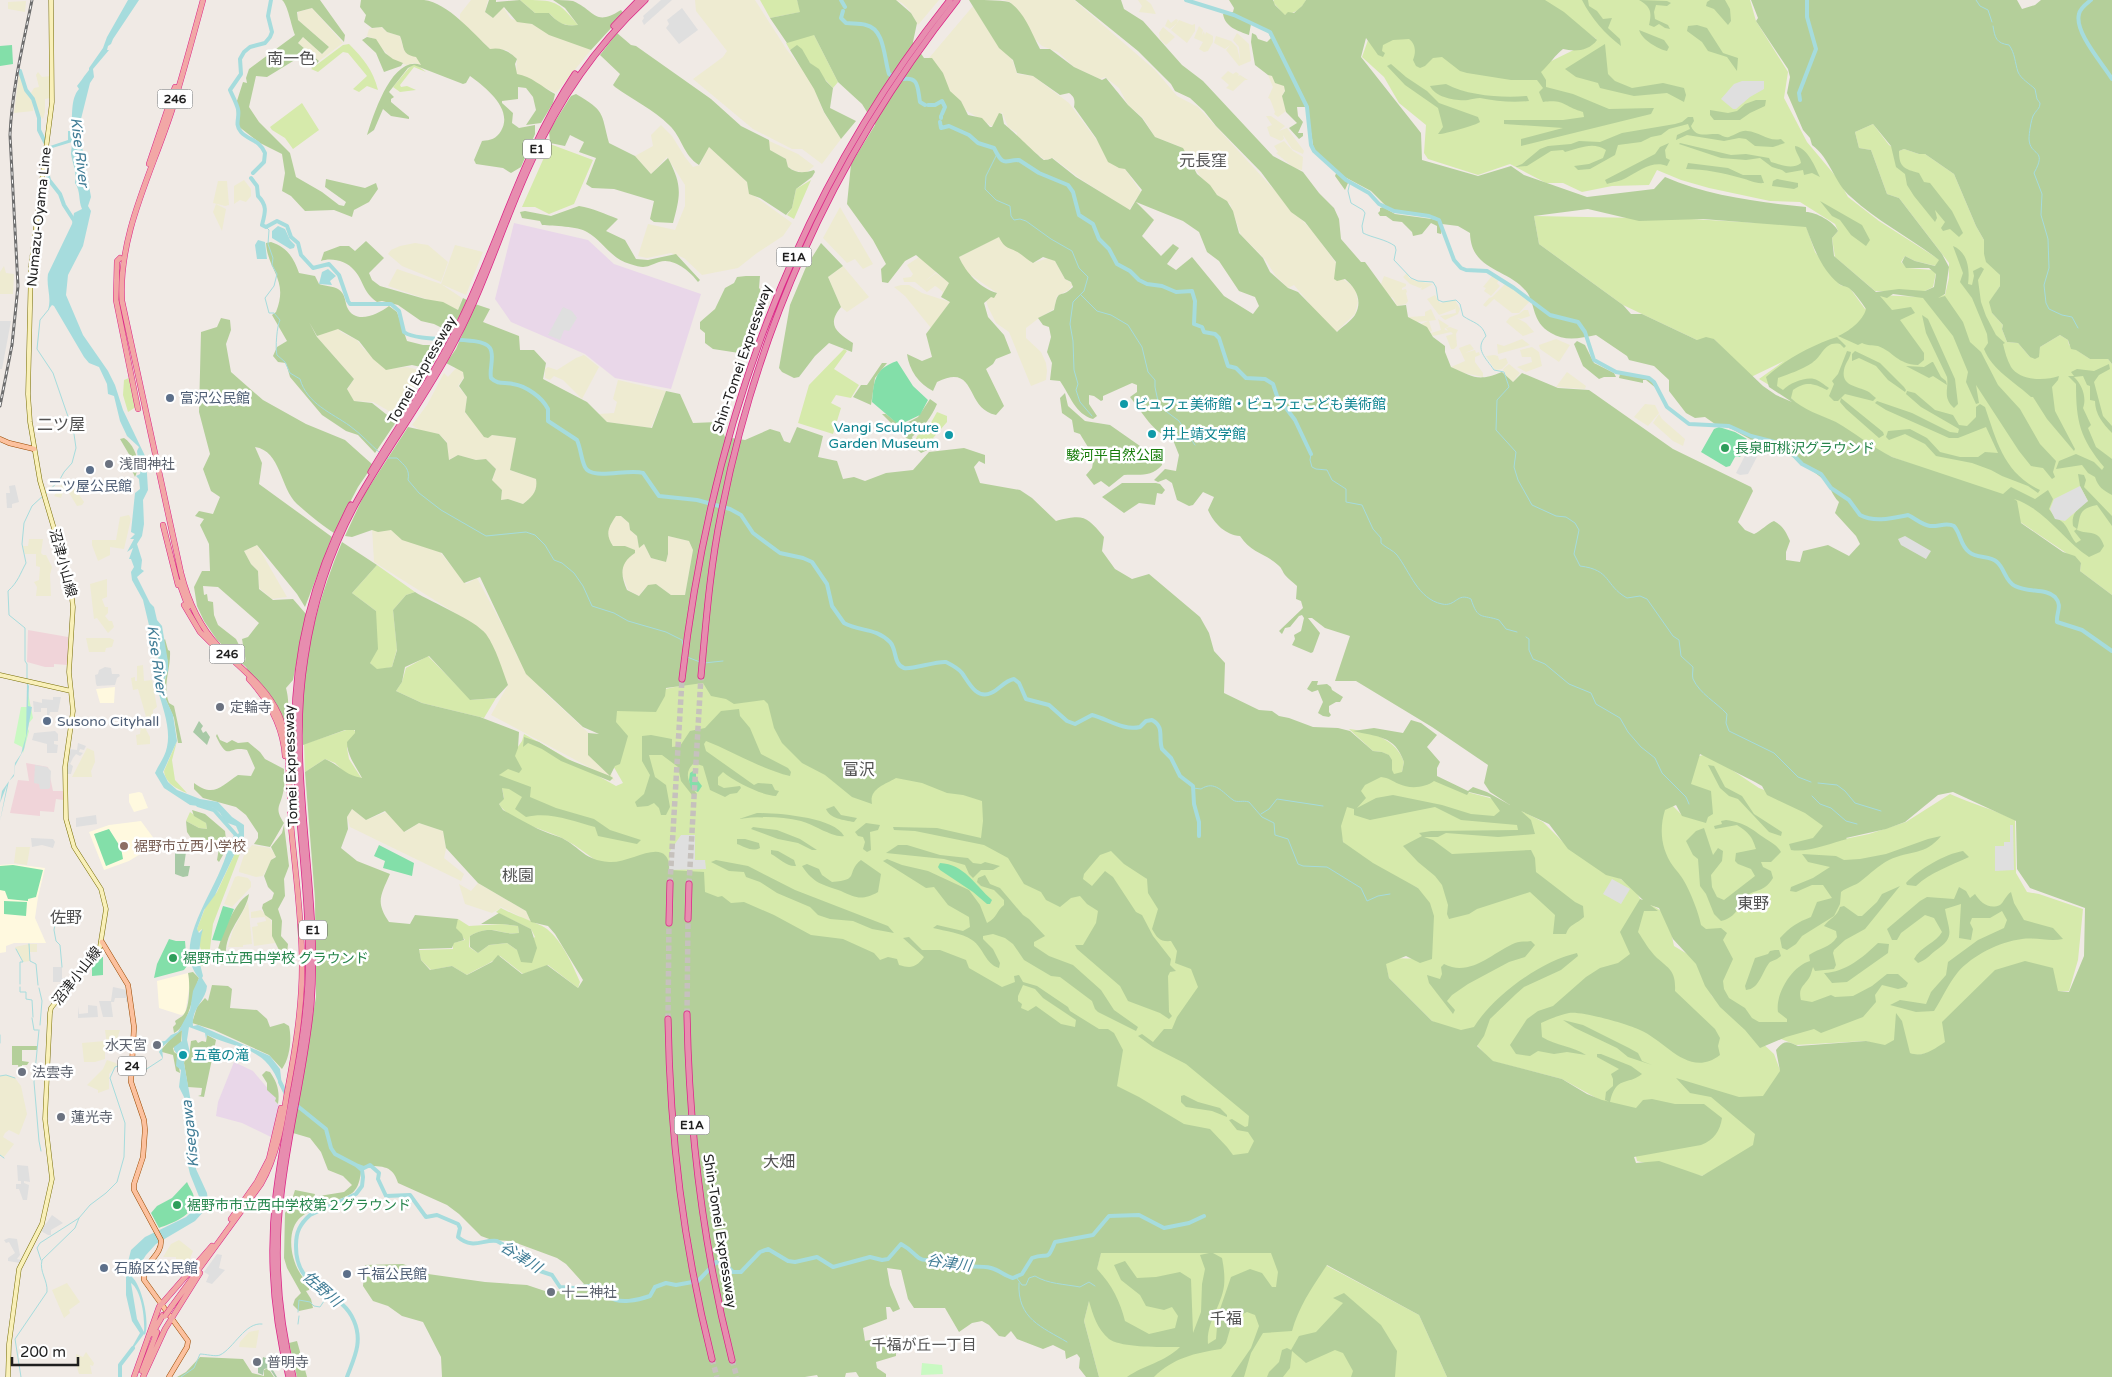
<svg xmlns="http://www.w3.org/2000/svg" width="2112" height="1377" viewBox="0 0 2112 1377" font-family="'Varela Round','Noto Sans JP',sans-serif">
<style>
.commercial{fill:#f0d4d9}
.industrial{fill:#e9d7e9}
.education{fill:#fff9df}
.farmland{fill:#eeebd1}
.grass{fill:#d6eaab}
.forest{fill:#b4cf9a;fill-rule:evenodd}
.cemetery{fill:#a8c9a6}
.park{fill:#c9f9c2}
.pitch{fill:#83dfa9}
.parking{fill:#dfdfdf}
.water{fill:#a6dcdd;fill-rule:evenodd}
.lines{fill:none;stroke-linecap:round;stroke-linejoin:round}
.stream{stroke:#a6dcdd;stroke-width:1}
.river{stroke:#a6dcdd;stroke-width:4}
.trunk-tunnel{stroke:#c6c1bd;stroke-width:5;stroke-dasharray:5 2.5;stroke-linecap:butt}
.motorway-tunnel{stroke:#c6c1bd;stroke-width:5.5;stroke-dasharray:5.5 3;stroke-linecap:butt}
.secondary-casing{stroke:#776d05;stroke-width:5}
.primary-casing{stroke:#9a4900;stroke-width:5.5}
.trunk-casing{stroke:#db2587;stroke-width:6}
.motorway-casing{stroke:#db2587;stroke-width:7}
.secondary{stroke:#f9f0b9;stroke-width:4}
.primary{stroke:#fcc19e;stroke-width:4.5}
.trunk{stroke:#f2a7a6;stroke-width:5}
.motorway{stroke:#e78daf;stroke-width:5.5}
.rail-casing{stroke:#6d6d6d;stroke-width:3}
.rail{stroke:#fff;stroke-width:1;stroke-dasharray:4;stroke-linecap:butt}
.trunk-bridge-casing{stroke:#db2587;stroke-width:6;stroke-linecap:butt}
.trunk-bridge{stroke:#f2a7a6;stroke-width:5}
.service-dot{fill:#5c6f8a;stroke:#fff;stroke-width:2}
.culture-dot{fill:#0f9aa8;stroke:#fff;stroke-width:2}
.leisure-dot{fill:#2e9e5b;stroke:#fff;stroke-width:2}
.worship-dot{fill:#6b7280;stroke:#fff;stroke-width:2}
.education-dot{fill:#8d6e63;stroke:#fff;stroke-width:2}
.labels{text-anchor:middle;dominant-baseline:central;stroke-width:5;stroke-linejoin:round;paint-order:stroke}
.shield{fill:#fff;stroke:#626262;stroke-width:1}
.shield-label{font-size:12px;font-weight:bold;fill:#1f1f1f}
.street-label{font-size:14px;fill:#1f1f1f;stroke:#fff}
.service-label{font-size:14px;fill:#4e5e75;stroke:#fff;text-anchor:start}
.culture-label{font-size:14px;fill:#0d838f;stroke:#fff;text-anchor:start}
.leisure-label{font-size:14px;fill:#27864d;stroke:#fff;text-anchor:start}
.park-label{font-size:14px;fill:#197e0c;stroke:#fff}
.worship-label{font-size:14px;fill:#5b616d;stroke:#fff;text-anchor:start}
.education-label{font-size:14px;fill:#785e54;stroke:#fff;text-anchor:start}
.water-label{font-size:15px;font-style:italic;fill:#427e97;stroke:#fff}
.neighbourhood-label{font-size:15px;fill:#525252;stroke:#fff}
.quarter-label{font-size:16px;fill:#525252;stroke:#fff}
</style>
<rect width="100%" height="100%" fill="#f0eae5"/>
<!-- commercial -->
<path class="commercial" d="M 28,630 L 68,637 L 68,665 L 54,664 L 54,667 L 45,667 L 27,662 Z
M 26,763 L 48,767 L 53,791 L 63,791 L 63,800 L 56,799 L 54,812 L 40,811 L 40,816 L 10,813 L 18,780 L 29,781 Z"/>
<!-- industrial -->
<path class="industrial" d="M 514,223 L 588,240 L 614,264 L 701,294 L 671,389 L 615,378 L 585,354 L 511,322 L 495,299 Z
M 234,1062 L 253,1071 L 276,1098 L 275,1101 L 279,1105 L 271,1137 L 242,1123 L 216,1116 L 218,1102 Z"/>
<!-- education -->
<path class="education" d="M 115,687 L 114,703 L 100,703 L 96,689 Z
M 139,792 L 142,793 L 148,808 L 134,812 L 129,802 L 129,794 Z
M 141,821 L 155,840 L 155,845 L 129,861 L 104,870 L 89,832 L 109,825 Z
M 13,864 L 45,868 L 38,897 L 35,918 L 46,943 L 14,943 L 6,946 L 6,952 L 0,953 L 0,865 Z
M 188,973 L 190,983 L 185,1014 L 181,1015 L 159,1008 L 157,981 Z"/>
<!-- farmland -->
<path class="farmland" d="M 471,0 L 488,0 L 485,12 L 493,18 L 503,7 L 511,19 L 532,24 L 591,50 L 556,93 L 516,74 L 517,59 L 507,50 L 490,49 L 460,21 L 460,14 Z
M 695,0 L 755,0 L 787,50 L 811,80 L 823,111 L 841,139 L 822,164 L 802,149 L 792,149 L 753,129 L 693,79 L 723,57 L 727,51 L 696,11 Z
M 896,0 L 939,0 L 918,25 L 910,11 L 902,3 Z
M 1004,0 L 1074,0 L 1155,70 L 1177,96 L 1198,107 L 1314,233 L 1336,263 L 1335,273 L 1355,288 L 1358,302 L 1355,314 L 1336,332 L 1322,319 L 1294,285 L 1288,288 L 1275,275 L 1265,259 L 1241,235 L 1230,204 L 1217,195 L 1200,176 L 1181,147 L 1155,137 L 1143,118 L 1128,105 L 1119,88 L 1105,77 L 1100,79 L 1074,67 L 1058,52 L 1042,46 L 1033,37 L 1024,19 L 1010,2 Z
M 1138,0 L 1146,0 L 1151,4 L 1156,14 L 1139,12 L 1142,6 Z
M 26,1 L 25,12 L 8,9 L 8,2 Z
M 973,6 L 992,36 L 1012,59 L 1017,74 L 1033,76 L 1069,103 L 1098,142 L 1125,169 L 1141,192 L 1129,210 L 1082,180 L 1053,158 L 1045,160 L 1016,138 L 1017,133 L 1008,127 L 1002,112 L 993,127 L 964,109 L 961,101 L 946,90 L 929,58 Z
M 312,8 L 343,43 L 319,61 L 298,43 L 303,37 L 322,54 L 329,47 L 298,20 L 298,12 Z
M 1168,19 L 1171,23 L 1176,19 L 1178,20 L 1177,23 L 1179,20 L 1192,25 L 1195,24 L 1195,31 L 1187,43 L 1171,30 L 1177,23 L 1170,29 L 1165,26 Z
M 1199,26 L 1203,30 L 1202,35 L 1204,31 L 1205,35 L 1206,32 L 1213,36 L 1213,42 L 1208,51 L 1204,52 L 1199,49 L 1203,42 L 1194,38 Z
M 381,27 L 387,32 L 400,36 L 404,50 L 417,56 L 422,66 L 414,63 L 407,65 L 393,61 L 374,39 L 367,36 L 369,29 Z
M 1163,27 L 1175,37 L 1166,45 L 1160,39 L 1159,33 Z
M 1237,33 L 1249,44 L 1251,61 L 1239,66 L 1226,50 L 1230,45 L 1225,49 L 1214,43 L 1216,36 L 1231,41 L 1237,47 L 1240,60 L 1239,47 L 1233,40 Z
M 1228,71 L 1233,74 L 1236,72 L 1239,74 L 1238,76 L 1240,75 L 1248,80 L 1245,80 L 1233,91 L 1226,88 L 1229,85 L 1221,78 Z
M 38,72 L 42,77 L 51,76 L 50,98 L 45,99 L 45,112 L 43,119 L 37,112 L 31,93 L 34,88 L 39,87 L 36,75 Z
M 19,73 L 27,94 L 33,102 L 33,111 L 14,113 Z
M 1268,75 L 1272,76 L 1284,86 L 1285,90 L 1282,96 L 1286,111 L 1278,117 L 1274,114 L 1275,112 L 1270,99 L 1268,98 L 1273,87 Z
M 1266,116 L 1271,116 L 1285,126 L 1279,131 L 1287,128 L 1304,151 L 1303,154 L 1292,149 L 1283,135 L 1284,139 L 1281,141 L 1270,136 L 1267,127 L 1272,125 Z
M 661,125 L 672,136 L 685,157 L 693,167 L 700,165 L 708,146 L 747,182 L 749,192 L 792,223 L 783,236 L 757,253 L 738,268 L 702,275 L 684,258 L 671,253 L 647,258 L 638,256 L 648,224 L 675,230 L 685,206 L 685,185 L 667,157 L 651,174 L 635,156 L 653,146 L 651,135 Z
M 767,140 L 798,154 L 814,166 L 813,167 L 806,173 L 795,171 L 788,167 L 786,159 L 770,150 Z
M 1284,141 L 1293,151 L 1303,157 L 1302,170 L 1294,168 L 1276,153 L 1278,152 L 1274,146 Z
M 244,180 L 251,189 L 251,196 L 246,202 L 240,200 L 234,204 L 234,186 Z
M 218,181 L 227,181 L 229,205 L 225,206 L 213,203 Z
M 216,204 L 226,209 L 222,231 L 213,212 Z
M 840,207 L 873,264 L 863,269 L 855,259 L 847,263 L 823,238 Z
M 1000,236 L 1033,263 L 1048,258 L 1055,261 L 1065,279 L 1073,284 L 1069,290 L 1057,296 L 1054,309 L 1039,318 L 1026,328 L 1026,338 L 1041,352 L 1046,363 L 1047,371 L 1046,380 L 1031,386 L 1009,332 L 996,323 L 988,307 L 986,300 L 997,293 L 965,271 L 959,257 Z
M 415,243 L 428,245 L 448,262 L 441,282 L 402,266 L 388,254 L 391,250 L 400,246 Z
M 455,245 L 483,252 L 466,295 L 441,284 L 462,298 L 458,310 L 388,286 L 397,269 L 441,284 Z
M 919,257 L 936,272 L 924,282 L 936,273 L 950,283 L 941,297 L 943,292 L 937,287 L 935,286 L 927,292 L 915,282 L 904,282 L 903,278 L 911,277 L 913,274 L 907,265 Z
M 4,266 L 6,273 L 14,274 L 13,294 L 0,294 L 0,272 Z
M 843,266 L 869,297 L 847,312 L 841,307 L 828,277 Z
M 1407,273 L 1409,278 L 1416,281 L 1433,284 L 1422,290 L 1421,289 L 1422,287 L 1420,288 L 1410,284 L 1403,277 Z
M 1384,276 L 1406,284 L 1406,286 L 1402,288 L 1402,290 L 1406,289 L 1407,292 L 1406,293 L 1408,301 L 1406,304 L 1397,306 L 1393,298 L 1388,296 L 1381,284 Z
M 1492,276 L 1499,280 L 1497,283 L 1500,286 L 1491,296 L 1484,291 L 1486,288 L 1483,287 Z
M 1505,284 L 1530,301 L 1519,313 L 1512,313 L 1494,299 L 1486,307 L 1483,305 L 1489,298 L 1492,297 Z
M 901,285 L 909,285 L 922,293 L 950,302 L 931,328 L 905,296 L 894,287 Z
M 1435,295 L 1440,303 L 1455,300 L 1460,309 L 1458,314 L 1445,320 L 1440,316 L 1456,313 L 1455,306 L 1455,309 L 1439,315 L 1427,299 Z
M 1431,309 L 1436,320 L 1429,321 L 1432,331 L 1430,332 L 1421,324 L 1428,321 L 1416,322 L 1408,317 L 1425,316 L 1425,312 Z
M 1524,310 L 1528,310 L 1530,316 L 1521,319 L 1517,318 L 1526,323 L 1534,332 L 1523,336 L 1506,322 L 1510,317 L 1519,314 Z
M 1438,319 L 1449,326 L 1444,329 L 1448,331 L 1446,328 L 1450,327 L 1458,330 L 1456,334 L 1457,346 L 1454,349 L 1451,349 L 1446,336 L 1453,334 L 1451,332 L 1433,336 L 1431,333 L 1441,330 Z
M 328,320 L 334,323 L 341,332 L 357,340 L 363,348 L 386,369 L 407,367 L 423,371 L 398,416 L 373,402 L 354,401 L 347,390 L 354,379 L 317,337 Z
M 1522,339 L 1530,345 L 1498,354 L 1497,344 L 1504,346 Z
M 1556,339 L 1570,345 L 1559,362 L 1540,349 L 1539,345 Z
M 1470,344 L 1474,349 L 1465,353 L 1475,350 L 1476,353 L 1479,352 L 1480,355 L 1475,357 L 1475,362 L 1483,373 L 1483,377 L 1464,373 L 1451,367 L 1465,361 L 1459,348 Z
M 1532,347 L 1539,352 L 1542,366 L 1526,372 L 1517,367 L 1532,362 L 1531,357 L 1522,357 L 1520,350 Z
M 584,355 L 599,367 L 582,399 L 563,380 L 554,376 L 550,380 L 545,378 L 545,369 L 548,367 L 557,370 L 576,358 Z
M 1494,355 L 1498,356 L 1499,360 L 1506,358 L 1508,363 L 1502,369 L 1495,370 L 1486,356 Z
M 1509,364 L 1520,373 L 1513,382 L 1507,378 L 1503,369 Z
M 456,368 L 463,371 L 464,377 L 458,386 L 467,397 L 465,413 L 492,435 L 516,438 L 510,470 L 536,479 L 537,485 L 533,496 L 523,504 L 508,499 L 501,500 L 502,490 L 492,481 L 496,469 L 486,459 L 476,460 L 458,455 L 448,460 L 447,442 L 439,434 L 423,432 L 412,425 L 427,405 L 444,373 L 448,377 Z
M 1567,372 L 1586,386 L 1585,389 L 1556,387 Z
M 618,380 L 666,391 L 651,428 L 607,422 L 599,414 L 614,413 L 617,402 L 613,399 Z
M 1645,404 L 1655,405 L 1659,413 L 1648,426 L 1634,417 Z
M 1659,414 L 1662,419 L 1685,439 L 1683,446 L 1673,441 L 1653,423 Z
M 67,480 L 69,485 L 72,484 L 84,502 L 82,505 L 77,506 L 69,493 L 63,492 L 61,498 L 54,496 L 63,483 Z
M 129,515 L 131,519 L 124,549 L 110,547 L 110,555 L 98,561 L 92,545 L 92,540 L 116,540 L 120,517 Z
M 616,516 L 621,516 L 629,523 L 630,530 L 637,536 L 639,547 L 644,544 L 651,558 L 666,562 L 668,554 L 668,536 L 689,541 L 693,550 L 685,595 L 671,595 L 656,584 L 644,589 L 639,596 L 628,590 L 622,574 L 623,565 L 627,558 L 635,553 L 625,546 L 613,546 L 608,539 L 608,527 Z
M 372,528 L 389,528 L 440,552 L 466,584 L 477,578 L 506,632 L 517,656 L 543,691 L 592,736 L 615,781 L 491,715 L 508,685 L 482,630 L 374,562 Z
M 29,539 L 43,539 L 41,553 L 43,555 L 46,555 L 52,567 L 50,575 L 51,596 L 36,596 L 37,587 L 34,582 L 39,580 L 40,567 L 36,566 L 36,554 L 25,554 L 23,546 L 28,546 Z
M 257,545 L 287,597 L 272,599 L 259,588 L 258,571 L 251,564 L 244,551 Z
M 107,579 L 107,597 L 102,599 L 105,607 L 108,607 L 108,613 L 105,616 L 109,621 L 112,621 L 114,627 L 108,633 L 97,618 L 94,619 L 90,584 Z
M 86,638 L 110,638 L 114,640 L 112,647 L 106,648 L 105,652 L 89,652 Z
M 143,665 L 144,681 L 152,680 L 157,707 L 153,710 L 153,720 L 147,720 L 138,689 L 133,690 L 131,678 L 135,677 L 135,681 L 137,681 L 137,666 Z
M 141,726 L 144,726 L 150,737 L 150,744 L 137,745 L 136,735 L 140,734 Z
M 87,748 L 94,751 L 95,762 L 91,771 L 92,777 L 72,777 Z
M 352,809 L 366,820 L 386,812 L 405,832 L 419,823 L 443,831 L 446,849 L 444,858 L 464,874 L 461,881 L 350,827 L 347,817 Z
M 252,845 L 270,848 L 276,856 L 272,859 L 263,876 L 256,877 L 239,872 L 239,870 L 244,855 Z
M 16,847 L 30,847 L 27,865 L 14,863 Z
M 238,876 L 248,878 L 251,882 L 251,887 L 232,907 L 224,904 L 235,877 Z
M 478,883 L 526,911 L 531,922 L 499,906 L 501,908 L 492,913 L 465,904 L 459,884 L 471,891 Z
M 248,902 L 252,944 L 243,945 L 243,947 L 228,947 L 233,930 Z
M 261,910 L 271,920 L 275,943 L 254,946 L 252,927 L 258,926 L 257,923 L 266,921 L 265,917 L 251,918 L 251,912 Z
M 29,944 L 37,944 L 37,952 L 29,952 L 30,961 L 23,962 L 15,947 Z
M 105,1030 L 120,1030 L 117,1039 L 113,1041 L 112,1052 L 108,1053 Z
M 105,1041 L 105,1059 L 95,1062 L 84,1062 L 82,1043 Z
M 107,1060 L 116,1063 L 117,1065 L 109,1074 L 109,1089 L 98,1093 L 98,1090 L 87,1085 L 103,1069 Z
M 6,1075 L 15,1078 L 21,1086 L 27,1114 L 19,1135 L 9,1130 L 5,1133 L 3,1137 L 14,1144 L 4,1157 L 0,1155 L 0,1076 Z
M 179,1240 L 193,1251 L 189,1261 L 176,1259 L 176,1257 L 163,1257 L 171,1244 Z
M 67,1283 L 80,1302 L 69,1310 L 70,1313 L 64,1318 L 52,1290 Z
M 259,1330 L 256,1348 L 239,1347 L 240,1342 L 249,1332 Z
M 86,1352 L 94,1363 L 93,1366 L 90,1365 L 92,1374 L 79,1374 L 76,1364 L 76,1354 L 83,1357 Z"/>
<!-- grass -->
<path class="grass" d="M 520,0 C 556,0 557,0 579,26 C 563,25 560,25 549,13 L 535,13 Z
M 760,0 L 797,0 L 801,12 L 770,18 Z
M 1274,0 L 1306,0 C 1301,10 1295,13 1284,15 L 1273,2 Z
M 1544,0 L 1750,0 L 1756,21 L 1788,72 L 1784,98 L 1807,142 L 1838,179 L 1848,197 L 1879,221 L 1940,260 L 1936,266 L 1915,261 L 1905,256 L 1901,262 L 1908,268 L 1932,270 L 1936,273 L 1933,287 L 1925,291 L 1875,291 L 1835,257 L 1832,238 L 1838,231 L 1835,224 L 1800,202 L 1770,201 L 1709,188 L 1681,180 L 1657,170 L 1649,185 L 1612,186 L 1582,192 L 1563,183 L 1546,183 L 1510,164 L 1478,175 L 1428,159 L 1424,153 L 1426,125 L 1399,103 L 1384,77 L 1362,57 L 1368,40 L 1410,27 L 1523,75 L 1596,39 Z
M 813,33 L 838,82 L 833,88 L 795,47 L 790,50 L 786,43 Z
M 349,44 C 363,58 373,70 378,90 L 367,86 L 359,92 L 353,89 L 367,76 L 348,53 L 343,52 L 318,72 L 311,69 L 343,45 Z
M 413,65 L 417,65 L 426,72 L 414,67 L 400,85 L 401,87 L 407,86 L 416,90 L 400,92 L 393,87 L 409,68 Z
M 302,103 L 319,130 L 293,149 L 285,138 L 272,130 L 270,127 Z
M 1873,124 L 1889,145 L 1899,151 L 1904,149 L 1919,154 L 1925,154 L 1954,174 L 1976,226 L 1984,240 L 1984,254 L 2000,275 L 2000,286 L 1996,292 L 1992,313 L 2003,325 L 2002,329 L 2007,342 L 2018,343 L 2030,357 L 2039,352 L 2040,347 L 2060,335 L 2068,340 L 2069,345 L 2090,359 L 2108,359 L 2112,364 L 2112,595 L 2080,571 L 2081,563 L 1961,482 L 1892,457 L 1877,450 L 1837,423 L 1799,407 L 1791,398 L 1759,379 L 1784,361 L 1751,377 L 1714,339 L 1697,340 L 1623,305 L 1539,244 L 1534,216 L 1691,219 L 1760,223 L 1771,205 L 1806,226 L 1815,252 L 1840,285 L 1849,287 L 1865,309 L 1879,295 L 1922,297 L 1945,295 L 1949,278 L 1949,263 L 1899,198 L 1887,194 L 1871,150 L 1859,148 L 1855,132 Z
M 550,144 L 593,160 L 574,204 L 549,214 L 535,207 L 522,207 Z
M 811,180 L 794,219 L 787,215 L 792,208 L 796,189 Z
M 844,349 L 847,351 L 834,369 L 859,385 L 851,398 L 836,395 L 831,403 L 841,408 L 833,434 L 798,423 L 809,385 Z
M 129,378 L 136,407 L 128,412 L 123,395 L 124,380 Z
M 937,412 L 947,416 L 947,422 L 927,445 L 923,447 L 915,442 L 917,436 L 928,428 Z
M 377,565 L 415,592 L 406,595 L 393,610 L 397,649 L 392,667 L 377,670 L 370,663 L 376,611 L 352,593 Z
M 428,656 L 471,700 L 496,698 L 484,718 L 422,703 L 396,691 L 402,682 L 406,668 Z
M 709,680 L 771,694 L 891,770 L 1107,838 L 1147,879 L 1195,965 L 1246,1098 L 1261,1154 L 1238,1159 L 1219,1153 L 1113,1084 L 1063,1031 L 597,861 C 585,853 573,843 560,837 C 541,828 511,823 499,804 L 504,798 L 499,774 L 522,741 L 524,734 L 616,786 L 623,783 L 611,762 L 616,706 L 665,689 Z
M 1349,729 C 1372,732 1396,739 1404,762 L 1402,772 L 1433,775 L 1467,792 L 1490,798 L 1518,809 L 1543,822 L 1568,847 L 1610,871 L 1635,890 L 1642,902 C 1670,911 1669,919 1674,946 L 1694,958 L 1712,996 L 1774,1054 L 1781,1073 L 1757,1134 L 1755,1147 L 1702,1176 L 1637,1161 L 1627,1115 L 1562,1079 L 1491,1061 L 1477,1045 L 1432,1021 L 1389,978 L 1384,958 L 1432,959 L 1418,888 L 1399,879 L 1379,878 L 1343,842 L 1338,823 L 1355,782 L 1392,770 L 1390,756 L 1382,752 L 1373,751 Z
M 346,730 L 354,730 L 356,733 L 347,748 L 349,759 L 362,779 L 346,774 L 335,763 L 325,759 L 305,772 L 304,744 Z
M 177,741 L 172,760 L 175,780 L 187,793 C 177,789 165,783 164,771 Z
M 1708,754 L 1759,788 L 1812,808 L 1840,840 L 1869,834 L 1906,822 L 1950,794 C 1972,804 1993,809 2015,820 L 2016,873 L 2027,892 L 2039,894 L 2083,909 L 2078,960 L 2069,991 L 2058,991 L 1948,1042 L 1936,1051 L 1910,1057 L 1866,1041 L 1796,1045 L 1769,1034 L 1724,1000 L 1661,858 L 1661,806 L 1669,802 L 1681,814 L 1701,817 L 1685,780 L 1685,759 Z
M 190,812 L 206,823 L 207,829 L 199,828 L 186,821 Z
M 244,843 L 213,924 L 208,965 L 201,966 L 197,963 L 201,950 L 199,943 L 202,929 L 198,932 L 197,929 L 207,903 L 217,892 L 236,851 Z
M 501,908 C 511,914 541,924 547,929 C 563,942 572,964 580,982 L 578,988 L 548,965 L 523,974 L 500,956 C 490,964 478,968 467,975 L 452,966 L 431,970 L 421,960 L 419,950 L 453,949 L 453,943 L 465,940 L 455,927 L 458,919 L 469,926 L 502,924 L 518,926 L 519,933 C 499,936 494,923 470,936 L 469,947 L 478,953 L 489,945 L 507,943 L 517,950 L 535,937 L 531,929 L 496,912 Z
M 1101,1252 L 1303,1253 L 1419,1315 L 1447,1377 L 1099,1377 L 1084,1321 Z"/>
<!-- forest -->
<path class="forest" d="M 282,0 L 320,0 L 345,35 L 344,42 L 312,8 L 297,12 L 298,20 L 329,47 L 322,54 L 303,37 L 298,43 L 319,61 L 312,68 L 303,55 L 267,77 L 256,76 L 249,107 L 259,122 L 290,153 L 296,177 L 322,192 L 339,205 L 344,206 L 346,202 L 325,187 L 326,179 L 365,188 L 376,183 L 378,189 L 369,202 L 354,210 L 352,217 L 334,210 L 305,211 L 291,196 L 282,191 L 285,173 L 282,154 L 260,143 L 238,126 L 236,104 L 243,82 L 247,83 L 246,78 L 249,69 L 295,35 C 291,25 288,5 282,0 Z
M 361,0 C 381,0 404,0 424,0 C 448,3 473,33 490,49 C 501,47 509,51 517,59 L 515,64 L 517,74 C 531,76 542,87 555,94 L 553,103 L 541,123 L 526,125 L 536,110 L 533,97 L 526,88 L 518,87 L 518,99 L 502,101 L 502,103 L 513,113 L 512,123 L 519,128 L 535,125 L 535,134 L 521,167 L 511,173 L 503,168 L 476,164 L 474,160 L 482,141 C 491,140 496,139 501,131 C 514,109 485,87 470,76 L 466,83 L 463,84 L 414,65 L 408,68 L 389,92 L 394,97 L 391,99 L 391,102 L 409,117 L 409,119 L 391,116 L 383,109 L 374,130 L 367,135 C 374,114 392,55 421,65 L 416,57 C 401,54 405,48 400,36 L 387,32 L 382,27 L 372,28 L 364,22 L 366,15 L 360,7 Z
M 489,0 L 496,0 L 496,2 L 520,0 L 535,13 L 549,13 C 558,23 565,27 578,25 L 565,8 L 553,0 C 559,0 567,0 573,1 C 596,11 594,27 621,10 L 624,14 L 591,50 L 549,35 L 532,24 L 517,22 L 504,7 L 493,18 L 485,12 Z
M 797,0 L 896,0 L 911,13 L 917,23 L 913,42 L 924,58 L 932,58 L 943,73 L 950,91 L 961,101 L 968,115 L 982,118 L 990,127 L 992,127 L 999,113 L 1002,114 L 1004,124 C 1011,129 1041,159 1044,160 C 1046,160 1051,159 1052,158 L 1076,177 L 1130,210 L 1142,190 L 1125,169 L 1119,168 L 1108,162 L 1096,138 L 1074,107 C 1075,101 1075,97 1069,93 L 1060,95 L 1033,76 L 1017,73 L 1013,60 L 999,48 L 969,0 C 980,0 999,0 1009,2 C 1024,11 1032,34 1040,49 L 1050,49 L 1074,67 L 1102,80 L 1106,78 L 1128,105 L 1142,118 L 1155,137 L 1183,148 L 1197,174 L 1210,185 L 1217,195 L 1227,201 L 1233,211 L 1239,233 L 1263,258 L 1270,272 L 1288,288 L 1298,292 L 1337,332 C 1342,327 1351,321 1355,315 C 1363,301 1356,288 1345,279 L 1337,281 L 1334,279 L 1336,262 L 1305,222 L 1291,212 L 1261,172 L 1216,126 L 1204,111 L 1190,98 L 1175,91 L 1171,84 L 1138,51 L 1075,0 L 1121,0 L 1124,9 L 1143,21 L 1182,65 L 1203,81 L 1273,156 L 1303,172 L 1319,193 L 1334,208 L 1339,219 L 1341,239 L 1361,262 L 1365,262 L 1397,306 L 1406,305 L 1408,317 L 1427,327 L 1433,337 L 1445,346 L 1445,352 L 1451,367 C 1474,377 1477,382 1502,372 L 1513,382 L 1522,373 L 1558,388 L 1589,390 L 1673,449 L 1751,487 L 1753,491 L 1738,522 L 1745,530 L 1754,534 C 1761,531 1768,523 1774,521 C 1783,526 1786,532 1790,541 L 1786,552 L 1786,560 L 1800,562 L 1803,551 L 1828,545 L 1849,556 L 1860,544 L 1856,536 L 1835,513 L 1839,502 C 1832,495 1831,488 1826,482 C 1812,468 1793,461 1780,445 L 1756,441 L 1754,443 L 1750,439 L 1732,429 L 1715,424 L 1705,417 L 1695,418 L 1686,413 L 1669,391 L 1669,380 L 1654,366 L 1629,360 L 1627,356 L 1596,335 C 1581,338 1565,342 1551,333 C 1531,322 1536,303 1526,291 C 1507,268 1471,271 1470,233 L 1458,226 L 1442,224 L 1439,221 L 1442,228 L 1441,234 L 1437,233 L 1437,226 L 1431,223 L 1422,234 L 1413,236 L 1412,232 L 1402,222 L 1393,221 L 1386,216 L 1380,216 L 1378,213 L 1380,211 L 1380,208 L 1383,207 L 1395,214 L 1439,220 L 1436,217 L 1403,213 L 1387,207 L 1371,191 L 1341,175 L 1348,183 L 1345,190 L 1335,176 L 1337,171 L 1314,151 L 1307,107 L 1297,107 L 1298,116 L 1303,122 L 1298,133 L 1303,133 L 1303,136 L 1299,139 L 1289,128 L 1297,123 L 1286,112 L 1282,96 L 1285,91 L 1284,86 L 1275,83 L 1272,76 L 1268,75 L 1255,65 L 1251,42 L 1252,33 L 1256,35 L 1258,39 L 1267,42 L 1271,38 L 1268,32 L 1251,24 L 1249,35 C 1238,31 1225,27 1223,14 L 1233,12 L 1234,8 L 1229,0 L 1273,0 L 1275,5 L 1285,15 L 1288,12 L 1294,13 L 1302,6 L 1306,0 L 1545,0 L 1564,12 L 1597,40 C 1589,51 1575,52 1563,49 C 1555,55 1549,65 1541,72 L 1546,80 L 1546,87 L 1573,94 L 1609,109 L 1654,108 L 1651,114 L 1521,146 L 1521,139 L 1563,128 L 1504,124 L 1504,120 L 1563,120 L 1584,117 L 1583,112 C 1564,107 1565,99 1543,102 L 1539,92 L 1543,88 L 1537,80 L 1511,80 L 1467,73 L 1460,71 L 1442,57 L 1433,58 L 1425,66 L 1420,68 L 1416,66 L 1413,60 C 1416,53 1416,44 1409,39 L 1393,40 L 1383,45 L 1382,51 L 1385,53 L 1383,57 L 1378,55 L 1366,38 L 1361,57 L 1421,133 L 1422,160 L 1478,176 L 1511,166 L 1524,175 L 1587,197 L 1654,189 L 1665,177 C 1709,196 1758,202 1806,207 L 1806,212 C 1816,212 1834,222 1838,231 L 1832,238 L 1834,256 L 1876,292 L 1899,289 L 1925,291 L 1934,287 L 1936,274 L 1929,268 L 1906,268 L 1902,262 L 1905,256 L 1915,261 L 1935,266 L 1939,260 C 1911,238 1878,222 1851,197 C 1834,183 1831,159 1812,145 L 1810,138 L 1803,130 L 1787,93 L 1790,77 L 1788,69 L 1756,21 L 1758,18 L 1751,0 L 2017,0 L 2022,9 L 2035,5 L 2041,0 L 2112,0 L 2112,364 L 2108,359 L 2090,359 L 2076,350 L 2071,349 L 2068,340 L 2060,335 L 2040,347 L 2039,357 L 2035,359 L 2030,357 L 2018,343 L 2007,342 L 2002,329 L 2003,325 L 1992,313 L 1989,302 L 2000,286 L 2000,275 L 1986,262 L 1984,254 L 1984,240 L 1976,226 L 1954,174 L 1925,154 L 1919,154 L 1904,149 L 1899,151 C 1899,167 1904,169 1919,173 L 1924,182 L 1930,183 L 1952,211 L 1963,233 L 1959,237 L 1950,229 L 1943,231 L 1941,228 L 1945,222 L 1935,210 L 1937,218 L 1935,222 L 1914,196 L 1907,185 L 1905,174 L 1896,167 L 1891,146 L 1873,124 L 1855,132 L 1859,148 L 1871,150 L 1887,194 L 1899,198 L 1942,254 L 1949,267 L 1945,294 L 1938,298 L 1945,296 L 1963,322 L 1970,342 L 1981,352 L 1998,385 L 2020,409 L 2040,444 L 2056,461 L 2053,472 L 2055,477 L 2052,479 L 2043,468 L 2031,466 L 2019,451 L 1976,385 L 1979,403 L 1976,404 L 1966,382 L 1968,372 L 1953,336 L 1923,298 L 1893,294 L 1887,298 L 1880,296 L 1892,310 L 1911,307 L 1915,313 L 1900,320 L 1924,353 L 1924,360 L 1918,365 C 1897,364 1894,352 1878,346 C 1872,345 1868,346 1862,343 L 1858,345 L 1838,336 C 1848,332 1863,321 1866,309 C 1861,302 1856,294 1849,288 C 1845,286 1841,286 1838,283 C 1821,269 1813,246 1806,227 L 1703,219 L 1639,221 L 1588,209 L 1534,216 L 1539,244 L 1623,305 L 1631,314 L 1642,314 L 1697,340 L 1706,337 L 1714,339 L 1763,386 L 1776,395 L 1792,402 L 1769,387 L 1766,377 C 1786,359 1812,345 1837,337 L 1846,346 L 1844,348 L 1840,344 C 1824,341 1823,356 1812,363 C 1801,370 1789,374 1778,378 L 1777,386 L 1783,390 C 1790,383 1805,377 1814,379 C 1819,380 1824,385 1829,388 L 1827,390 C 1813,383 1806,381 1793,390 L 1791,398 C 1803,410 1821,415 1836,422 C 1855,433 1872,447 1892,457 L 2003,494 L 2011,487 L 2035,499 L 2048,490 L 2053,499 L 2049,509 C 2053,515 2055,517 2061,521 C 2068,526 2070,536 2076,543 L 2081,540 L 2074,531 L 2077,529 L 2073,526 C 2071,513 2078,508 2088,501 L 2080,486 L 2078,474 L 2084,475 L 2086,480 L 2084,487 L 2112,516 L 2112,526 L 2097,505 C 2077,509 2081,516 2077,530 C 2089,535 2099,529 2104,546 L 2100,552 L 2089,557 C 2063,540 2044,508 2014,499 L 2017,501 L 2021,523 L 2063,552 L 2075,556 L 2081,563 L 2080,571 L 2112,595 L 2112,1377 L 1447,1377 L 1419,1315 L 1327,1265 C 1313,1286 1299,1306 1292,1331 L 1263,1333 L 1251,1353 L 1244,1377 L 1231,1377 L 1251,1348 L 1259,1326 L 1255,1315 L 1247,1312 L 1233,1319 L 1226,1343 L 1221,1349 C 1195,1353 1173,1358 1154,1377 L 1127,1377 C 1144,1365 1165,1362 1180,1347 C 1164,1347 1121,1348 1109,1339 C 1097,1329 1093,1315 1089,1301 L 1084,1321 L 1099,1377 L 1086,1377 L 1079,1368 L 1080,1358 L 1077,1354 L 1066,1359 L 1065,1351 L 1053,1345 L 1043,1349 L 1017,1339 L 1011,1331 L 1005,1337 L 999,1336 L 989,1325 L 982,1321 L 972,1323 L 959,1332 L 945,1308 L 914,1308 L 908,1299 L 901,1270 L 887,1268 L 890,1285 L 900,1309 L 893,1312 L 890,1307 L 886,1307 L 887,1319 L 863,1328 L 865,1341 L 888,1336 L 896,1343 L 896,1356 L 876,1362 L 877,1368 L 886,1374 L 886,1377 L 859,1377 L 856,1372 L 846,1373 L 845,1377 L 818,1377 L 817,1375 L 805,1377 L 442,1377 L 441,1357 L 423,1322 L 402,1316 L 388,1306 L 373,1301 L 363,1286 L 365,1265 L 403,1264 L 428,1274 L 485,1282 L 527,1285 L 548,1292 L 576,1290 L 584,1284 L 566,1264 L 557,1258 L 511,1241 L 492,1240 L 481,1236 L 459,1214 L 447,1205 L 398,1183 C 392,1163 380,1167 362,1166 C 358,1196 354,1193 327,1204 L 319,1196 L 344,1192 L 352,1185 L 343,1176 L 328,1170 L 321,1152 L 310,1138 L 293,1133 L 316,997 L 315,899 L 305,772 L 325,759 C 340,765 344,775 362,778 C 356,766 347,756 347,742 L 355,733 L 355,730 L 345,730 L 303,745 C 303,729 301,714 302,698 C 306,644 321,592 342,542 L 377,565 L 352,593 L 376,611 L 378,649 L 370,663 L 377,669 L 392,667 L 397,650 L 393,610 L 406,595 L 415,592 C 433,603 475,620 486,634 C 496,648 502,669 508,685 L 496,698 L 470,700 L 429,656 L 405,667 L 402,682 L 396,691 L 422,703 L 480,717 L 519,732 L 518,748 L 515,756 L 522,769 L 519,773 L 508,769 L 499,775 L 531,787 L 530,797 L 556,808 L 594,819 L 610,830 L 641,840 L 637,844 L 598,836 L 595,827 C 573,821 549,811 526,817 L 515,809 L 522,797 L 509,789 L 502,788 L 504,799 L 499,804 L 503,810 C 518,818 532,827 548,833 C 552,835 558,836 562,838 C 581,848 584,860 609,862 C 632,864 668,833 670,870 L 704,872 L 705,892 L 718,897 L 722,896 L 731,903 L 744,902 L 774,915 L 811,935 L 843,939 L 874,953 L 880,960 L 888,957 L 897,959 L 899,965 C 912,969 916,967 924,957 L 903,938 L 909,937 L 922,950 L 940,950 L 966,960 L 969,968 L 1002,987 L 1015,982 L 1014,976 L 1019,975 L 1023,982 L 1037,986 L 1068,1007 L 1070,1011 L 1099,1029 L 1108,1029 L 1114,1033 L 1123,1050 L 1117,1086 L 1139,1097 L 1184,1124 L 1210,1129 L 1227,1147 L 1233,1155 L 1248,1153 L 1254,1141 L 1248,1132 L 1237,1130 L 1229,1120 L 1232,1119 L 1245,1127 L 1248,1126 L 1249,1116 L 1186,1064 L 1153,1047 L 1138,1036 L 1142,1034 L 1153,1042 L 1164,1029 L 1172,1029 L 1177,1017 L 1198,987 L 1191,969 L 1175,963 L 1177,951 L 1171,941 C 1160,942 1157,938 1152,929 L 1158,909 L 1148,893 L 1147,879 L 1124,864 L 1111,851 L 1100,855 L 1084,874 L 1083,879 L 1092,886 L 1105,871 L 1113,877 L 1136,912 L 1142,915 L 1153,936 L 1171,959 L 1170,965 L 1176,971 L 1170,972 L 1168,976 L 1169,1012 L 1172,1016 L 1169,1019 L 1160,1013 L 1128,1001 L 1120,986 L 1077,949 L 1075,945 L 1083,945 L 1096,923 L 1098,911 L 1087,904 L 1080,896 L 1071,898 L 1060,907 L 1046,900 L 1041,892 L 1024,884 L 1008,858 L 984,845 L 915,831 L 894,830 L 893,827 L 937,828 L 981,838 L 983,821 L 982,801 L 963,795 L 947,793 L 922,783 L 896,778 C 884,785 869,789 872,804 L 852,797 L 825,775 L 802,763 L 782,743 L 774,728 L 768,704 L 764,700 L 734,704 L 726,699 L 711,696 L 703,683 L 666,688 L 665,696 L 656,712 L 617,711 L 616,722 L 628,736 L 620,764 L 615,766 L 610,776 L 613,778 L 610,781 L 561,761 L 542,749 L 528,743 L 523,747 L 524,737 L 539,742 L 567,759 L 610,776 L 588,755 L 588,733 L 599,734 L 583,727 L 526,674 L 480,577 L 464,583 L 442,553 L 402,540 L 391,530 L 378,532 L 372,530 L 352,537 L 345,536 L 364,495 L 408,427 L 439,434 L 447,443 L 449,460 L 458,455 L 476,460 L 486,459 L 496,469 L 492,480 L 502,490 L 501,500 L 508,499 L 523,504 C 532,497 538,491 536,479 L 510,470 L 516,438 L 492,435 L 488,438 L 484,437 L 465,412 L 467,397 L 459,386 L 464,378 L 463,372 L 446,363 L 456,349 L 475,304 L 490,309 L 483,322 L 519,336 L 520,350 L 534,350 L 546,363 L 543,379 L 587,402 L 607,422 L 652,428 L 666,391 L 680,394 L 693,423 L 718,422 L 725,437 L 745,440 L 770,429 L 780,432 L 784,441 L 790,443 L 797,427 L 823,436 L 818,457 L 837,461 L 843,479 L 854,477 L 865,481 L 886,473 L 913,470 L 929,452 L 964,448 L 985,455 L 985,464 L 979,461 L 974,467 L 980,483 L 1020,490 L 1032,498 L 1056,521 C 1084,514 1086,516 1104,537 L 1102,551 L 1115,569 L 1132,579 L 1149,574 L 1200,617 L 1209,633 L 1214,651 L 1225,663 L 1224,693 L 1259,710 L 1272,711 L 1279,716 L 1289,718 L 1313,727 L 1338,728 L 1350,731 L 1373,751 L 1382,752 L 1389,755 L 1392,760 L 1392,770 L 1394,774 L 1402,772 L 1404,762 C 1395,735 1377,737 1353,731 L 1374,728 L 1403,733 L 1411,720 L 1421,723 L 1437,735 L 1427,747 L 1440,762 L 1437,768 L 1437,776 L 1468,791 L 1473,787 L 1487,792 L 1510,805 L 1490,792 L 1484,783 L 1488,765 L 1432,727 L 1356,681 L 1335,681 L 1350,636 L 1325,628 L 1312,618 L 1308,618 L 1320,633 L 1313,652 L 1311,653 L 1292,645 L 1295,639 L 1294,635 L 1301,631 L 1304,618 L 1302,615 L 1299,616 L 1290,627 L 1285,628 L 1282,634 L 1279,631 L 1303,608 L 1301,601 L 1296,599 L 1297,586 C 1293,582 1288,579 1285,575 C 1282,571 1282,568 1278,565 C 1265,553 1251,553 1240,536 C 1226,535 1214,524 1208,510 L 1214,497 L 1203,492 L 1193,505 L 1189,506 L 1177,500 L 1172,483 L 1166,479 L 1158,482 L 1154,480 L 1165,469 L 1176,471 L 1179,455 L 1173,440 C 1152,432 1144,414 1130,397 L 1137,392 L 1137,385 L 1132,383 L 1103,396 L 1103,400 L 1101,401 L 1094,396 L 1089,395 L 1089,404 L 1097,416 L 1093,419 C 1075,414 1070,395 1060,381 L 1050,380 L 1052,363 L 1047,352 L 1051,337 L 1049,327 L 1043,325 L 1038,318 L 1054,310 C 1059,285 1059,301 1073,287 L 1071,282 L 1065,279 L 1055,261 L 1043,257 L 1033,263 C 1027,260 1024,256 1019,253 C 1010,247 1005,250 999,237 L 959,257 C 966,273 980,288 997,293 L 994,298 L 991,297 L 984,303 L 988,317 L 1004,335 L 1011,353 L 996,359 L 993,364 L 986,369 L 1004,406 L 996,415 C 964,409 978,362 937,382 L 933,391 C 919,384 909,370 907,354 L 922,361 L 932,357 L 926,334 L 950,302 L 941,297 L 949,283 L 916,255 L 905,261 L 888,283 L 882,282 L 881,269 L 886,264 L 873,240 L 847,204 L 851,164 L 875,125 L 862,104 L 838,82 L 814,35 L 787,43 L 770,18 L 800,12 ZM 1136,202 L 1183,221 L 1199,232 L 1207,252 L 1219,261 L 1239,291 L 1255,297 L 1259,306 L 1253,314 L 1224,296 L 1192,257 L 1176,270 L 1167,264 L 1179,248 L 1173,244 L 1161,256 L 1142,236 L 1154,220 ZM 616,516 L 621,516 L 629,523 L 630,530 L 637,536 L 639,548 L 644,544 L 651,558 L 666,562 L 668,554 L 668,536 L 689,541 L 693,550 L 685,595 L 671,595 L 656,584 L 648,585 L 639,596 L 627,590 C 620,574 620,563 635,553 L 635,550 L 625,546 L 613,546 C 605,534 608,528 616,516 ZM 1700,754 L 1755,782 L 1762,786 L 1767,795 L 1805,813 L 1823,826 L 1813,838 L 1789,844 L 1791,850 C 1808,853 1831,843 1847,839 L 1846,838 L 1886,829 L 1905,822 L 1938,795 L 1953,792 L 2016,821 L 2017,869 L 2030,888 L 2085,908 L 2084,956 L 2069,992 L 2058,991 L 2053,968 L 2025,961 L 1995,970 L 1942,1022 L 1945,1042 C 1934,1049 1923,1058 1910,1053 L 1902,1021 L 1896,1013 L 1894,1040 L 1885,1045 L 1866,1041 L 1798,1046 C 1787,1041 1784,1040 1776,1050 L 1780,1071 L 1763,1096 L 1739,1097 L 1676,1078 L 1690,1093 L 1711,1097 L 1755,1134 L 1753,1145 L 1702,1176 L 1659,1161 L 1636,1163 L 1634,1157 L 1701,1145 C 1714,1140 1720,1131 1722,1118 L 1704,1104 L 1675,1104 L 1652,1099 L 1643,1100 L 1636,1108 L 1602,1100 L 1587,1094 L 1562,1079 L 1493,1061 L 1477,1046 L 1484,1036 L 1490,1019 L 1516,994 L 1524,987 L 1561,970 L 1578,956 L 1577,953 C 1541,961 1493,996 1474,1027 L 1461,1030 L 1432,1021 L 1389,978 L 1386,964 L 1406,956 L 1420,963 L 1432,959 L 1434,916 L 1430,903 L 1418,888 L 1373,863 L 1343,842 L 1341,826 L 1347,807 L 1354,809 L 1354,815 L 1370,820 L 1435,807 L 1461,820 L 1517,825 L 1518,830 L 1431,831 L 1419,833 L 1422,836 L 1403,846 L 1418,862 L 1435,876 L 1442,885 L 1448,905 L 1447,914 L 1449,919 L 1469,914 L 1477,909 L 1530,892 L 1555,915 L 1553,934 L 1566,934 C 1569,924 1577,924 1584,917 L 1583,906 L 1575,902 L 1536,872 L 1535,858 L 1531,850 L 1452,854 L 1433,840 L 1424,837 L 1438,837 L 1446,833 L 1498,837 L 1535,834 L 1531,820 L 1521,811 L 1549,824 L 1568,849 L 1606,875 L 1621,879 L 1643,900 L 1640,899 L 1620,932 L 1630,954 L 1618,963 L 1600,968 L 1586,977 L 1553,1006 L 1538,1011 L 1527,1019 L 1510,1045 L 1516,1054 L 1530,1056 L 1538,1051 L 1554,1054 L 1567,1052 L 1586,1055 C 1573,1046 1556,1046 1542,1037 L 1541,1023 C 1550,1019 1559,1015 1569,1013 C 1582,1011 1628,1024 1640,1030 C 1666,1041 1689,1079 1720,1055 L 1718,1046 L 1720,1038 L 1715,1029 L 1675,991 C 1676,972 1670,969 1657,958 C 1649,950 1644,941 1638,932 L 1644,911 L 1658,911 L 1650,905 L 1659,908 L 1673,939 L 1696,964 L 1705,986 L 1720,1007 L 1745,1030 L 1760,1048 L 1786,1037 L 1814,1029 L 1821,1033 L 1863,1017 L 1876,1002 L 1875,995 L 1882,985 L 1898,989 L 1906,987 L 1908,983 L 1898,974 L 1887,974 L 1872,986 L 1853,996 L 1835,997 L 1831,995 L 1812,1002 L 1801,1000 C 1798,988 1803,987 1809,978 C 1811,975 1812,970 1813,967 L 1815,971 L 1834,969 L 1836,965 L 1833,953 L 1834,950 L 1845,940 L 1865,929 L 1900,886 L 1882,894 L 1877,902 L 1862,916 L 1858,916 L 1844,906 L 1840,907 C 1837,917 1830,918 1824,926 L 1836,931 L 1837,937 C 1830,948 1819,948 1809,955 L 1810,961 C 1792,966 1775,994 1778,1012 L 1787,1019 L 1787,1022 L 1759,1022 L 1752,1018 L 1745,1008 L 1729,998 L 1724,989 L 1723,981 L 1733,959 L 1723,940 L 1727,933 L 1721,928 L 1706,929 L 1701,925 C 1699,913 1688,885 1680,875 C 1678,872 1675,869 1673,866 C 1661,849 1659,829 1665,810 L 1676,805 L 1682,816 L 1706,823 L 1708,817 L 1713,814 L 1711,791 L 1691,784 ZM 1381,777 C 1389,778 1392,781 1399,784 C 1409,789 1425,788 1434,781 L 1467,795 L 1469,792 L 1490,797 L 1500,811 L 1494,816 L 1471,814 L 1442,805 L 1393,795 L 1376,798 L 1357,808 L 1366,798 L 1361,791 L 1365,785 ZM 352,809 L 366,820 L 385,811 L 404,832 L 419,823 L 443,831 L 446,848 L 478,883 L 526,911 L 531,922 L 548,926 L 555,934 L 583,980 L 578,988 L 547,965 L 522,974 L 498,955 L 492,962 L 467,975 L 452,966 L 430,970 L 421,960 L 419,949 L 452,948 L 454,943 L 464,940 L 462,934 L 456,928 L 458,919 L 415,915 L 410,924 L 389,922 C 375,902 381,895 390,874 L 357,861 L 341,848 L 348,829 L 347,817 ZM 1023,985 L 1035,989 L 1043,998 L 1076,1020 L 1075,1027 L 1061,1024 L 1036,1006 L 1028,1011 L 1021,1008 L 1022,1004 L 1018,1001 L 1018,996 ZM 1101,1253 L 1209,1253 L 1200,1255 L 1205,1269 L 1202,1284 L 1201,1312 L 1193,1333 L 1191,1279 L 1180,1272 L 1156,1277 L 1137,1278 L 1125,1261 L 1114,1265 L 1121,1280 L 1140,1295 L 1146,1306 L 1164,1310 L 1172,1307 L 1178,1316 L 1175,1328 L 1149,1334 L 1125,1321 C 1120,1301 1112,1285 1097,1269 ZM 1213,1253 L 1271,1253 L 1278,1272 L 1276,1287 L 1272,1287 L 1262,1273 L 1250,1269 L 1231,1277 L 1218,1315 L 1216,1339 L 1208,1344 C 1206,1323 1221,1307 1224,1286 C 1225,1277 1224,1268 1222,1258 Z
M 1582,0 L 1588,0 L 1589,6 L 1597,11 L 1603,19 L 1612,18 L 1608,28 L 1620,39 L 1621,46 C 1605,34 1591,18 1582,0 Z
M 1639,0 L 1667,1 L 1671,3 L 1667,6 L 1656,5 L 1654,12 L 1655,19 L 1668,25 L 1670,29 L 1665,28 L 1659,24 L 1654,27 L 1649,25 C 1652,12 1651,7 1639,0 Z
M 1710,0 L 1725,0 L 1730,9 L 1731,21 L 1728,25 L 1714,9 L 1706,6 L 1707,2 Z
M 1697,25 L 1707,28 L 1723,53 L 1738,58 L 1737,71 L 1727,57 L 1708,51 L 1702,42 L 1687,31 L 1688,26 Z
M 1639,30 L 1664,40 L 1669,47 L 1667,51 C 1658,49 1642,40 1639,30 Z
M 617,33 L 631,45 L 636,46 L 711,99 L 741,126 L 769,140 L 770,150 L 786,159 L 788,167 C 797,174 804,173 814,170 L 815,172 L 812,177 L 796,189 L 792,208 L 786,215 L 760,198 L 749,194 L 747,182 L 709,147 L 699,165 C 683,155 682,137 669,125 C 654,110 633,100 615,87 L 613,85 L 620,74 L 600,55 Z
M 367,37 L 376,39 L 385,53 L 393,59 L 403,63 L 401,66 L 384,72 L 376,53 L 362,40 Z
M 1605,44 L 1608,74 L 1615,81 L 1632,88 L 1663,83 L 1684,88 L 1686,95 L 1684,102 L 1667,93 L 1634,96 L 1600,88 L 1598,83 L 1576,77 L 1565,69 Z
M 797,45 L 802,49 L 810,63 L 819,69 L 826,81 L 833,88 L 830,108 L 856,121 L 841,139 L 824,112 L 814,89 L 790,50 Z
M 1391,64 L 1406,77 L 1427,91 L 1439,103 L 1478,117 L 1480,122 C 1477,125 1442,135 1438,134 L 1443,127 L 1438,108 L 1405,85 L 1387,66 Z
M 1446,84 C 1468,96 1503,98 1527,96 L 1529,101 C 1512,103 1496,101 1480,98 C 1476,98 1472,99 1468,100 C 1456,101 1436,98 1430,86 Z
M 576,94 C 605,111 601,112 609,143 L 635,156 L 651,174 L 668,158 C 682,185 681,194 673,223 L 654,222 L 650,219 L 654,201 L 614,189 L 592,188 L 586,184 L 596,158 L 579,152 L 584,142 L 570,135 L 565,146 L 550,143 L 549,131 L 571,96 Z
M 1756,100 L 1766,100 L 1765,106 L 1750,113 L 1740,120 L 1714,120 L 1710,115 L 1710,110 L 1728,113 L 1737,111 L 1745,104 Z
M 1688,117 L 1693,117 L 1694,121 L 1691,126 C 1696,139 1708,133 1718,134 C 1722,135 1724,138 1729,137 C 1735,135 1741,130 1747,131 C 1760,132 1768,142 1781,139 L 1785,143 L 1773,147 L 1755,146 L 1746,139 L 1739,138 L 1724,141 L 1687,135 L 1676,140 L 1677,135 L 1690,129 L 1688,124 L 1669,129 L 1661,135 L 1651,137 L 1641,142 L 1618,145 L 1615,155 L 1590,169 L 1578,170 L 1574,166 L 1589,164 L 1603,158 L 1606,150 C 1592,141 1579,149 1565,152 L 1563,150 L 1551,151 L 1527,166 L 1515,167 L 1522,164 L 1540,149 L 1548,146 L 1571,144 L 1579,141 L 1600,142 L 1622,133 L 1675,124 L 1682,122 Z
M 1669,143 L 1665,150 L 1666,158 L 1670,160 L 1667,166 C 1653,160 1639,171 1626,178 C 1621,181 1613,182 1607,184 L 1605,180 L 1655,154 L 1660,147 Z
M 1680,143 L 1731,155 L 1746,154 L 1769,158 L 1771,162 C 1782,165 1792,170 1801,163 C 1800,156 1795,152 1795,146 C 1808,148 1815,167 1820,177 L 1812,173 L 1804,175 L 1803,170 L 1786,173 L 1782,170 L 1772,167 L 1760,158 L 1746,160 L 1721,158 L 1679,144 Z
M 1688,163 L 1728,168 L 1743,175 L 1761,175 L 1764,183 C 1755,184 1750,180 1741,178 C 1724,173 1704,169 1686,169 Z
M 1777,179 L 1798,183 L 1798,187 L 1794,189 L 1772,186 L 1773,181 Z
M 1820,201 L 1862,225 L 1870,240 L 1866,246 L 1851,235 L 1840,220 L 1832,216 Z
M 579,206 C 593,208 605,214 618,219 L 606,231 L 625,240 L 636,259 L 648,260 L 676,254 L 700,280 L 698,282 C 690,271 673,257 659,262 C 646,267 645,269 630,264 C 611,259 603,241 587,232 C 578,226 553,226 542,225 L 540,221 L 522,218 L 520,212 L 525,211 L 551,216 Z
M 366,241 L 384,258 L 369,273 L 372,280 L 380,286 L 425,299 L 443,302 L 458,310 L 463,298 L 469,301 L 450,332 L 434,324 L 421,321 L 398,305 L 382,301 L 377,302 C 362,291 364,281 354,270 C 347,261 331,257 321,261 L 324,252 L 340,246 L 349,246 L 355,251 Z
M 271,242 C 287,247 294,258 299,273 L 315,276 L 319,284 C 325,286 333,286 338,289 C 345,293 345,301 347,307 C 355,325 377,315 389,306 L 397,312 L 407,341 L 423,345 L 443,345 L 430,369 L 412,365 L 386,370 L 373,359 L 359,341 L 338,329 L 317,336 L 309,322 L 317,337 L 354,379 L 347,389 L 354,401 L 372,403 L 396,422 L 375,453 L 358,435 L 346,431 L 322,415 L 290,377 L 286,363 L 278,362 L 273,356 L 277,347 L 287,341 L 272,315 L 276,312 C 289,279 268,272 266,243 Z
M 821,243 L 843,266 L 828,277 L 841,307 C 826,325 837,333 853,343 L 852,352 L 829,343 L 815,356 L 799,377 L 794,378 L 782,372 L 779,368 L 790,305 L 806,267 Z
M 1953,246 C 1968,252 1970,270 1968,284 L 1972,285 L 1974,276 L 1973,271 L 1981,267 L 1984,269 L 1978,280 L 1981,302 L 1986,316 L 1996,335 L 2005,343 L 2003,344 C 2005,352 2007,360 2011,367 C 2020,381 2045,381 2059,376 L 2058,380 L 2052,387 L 2055,411 L 2075,449 L 2074,451 L 2047,419 L 2033,397 L 2031,397 C 2015,382 1992,370 1984,349 L 1988,343 L 1987,334 L 1972,298 L 1960,282 L 1963,273 Z
M 746,276 L 760,276 L 759,288 L 767,296 L 765,306 L 757,315 L 739,353 L 713,349 L 705,343 L 705,333 L 700,329 L 700,322 L 715,309 L 725,288 L 734,283 L 737,277 Z
M 1922,315 L 1928,319 L 1955,379 L 1958,404 L 1954,408 C 1942,397 1949,389 1947,377 L 1926,333 Z
M 221,318 L 230,320 L 231,330 L 226,344 L 231,372 L 263,400 L 306,424 L 345,440 L 373,465 L 358,487 L 334,533 C 324,527 306,512 297,504 C 280,488 281,451 255,447 L 262,463 L 259,484 L 332,537 L 305,607 L 297,594 L 257,545 L 244,551 L 251,564 L 258,571 L 259,589 L 273,600 L 293,599 L 306,614 L 293,680 L 286,688 C 290,704 289,716 278,729 L 271,712 L 246,667 L 217,640 L 204,621 L 197,606 L 194,587 L 202,571 L 210,571 L 209,544 L 200,525 L 204,519 L 195,516 L 199,511 L 213,514 L 220,497 L 211,491 L 203,469 L 210,454 L 199,412 L 201,332 L 217,327 ZM 203,586 L 218,587 L 259,623 L 248,637 L 242,639 L 246,662 L 244,655 L 236,639 L 218,625 L 214,615 L 213,602 L 208,601 L 207,594 L 204,595 Z
M 1577,341 L 1585,345 L 1594,363 L 1614,373 L 1616,377 L 1604,377 L 1599,379 L 1583,366 L 1574,344 Z
M 1847,351 L 1851,352 C 1850,359 1845,363 1844,370 C 1841,386 1857,386 1867,391 C 1870,392 1873,396 1876,398 L 1873,401 L 1845,394 L 1841,398 L 1883,432 L 1884,435 L 1879,438 L 1846,409 L 1840,402 L 1841,398 L 1838,401 L 1834,401 L 1829,396 L 1834,384 L 1832,381 L 1838,374 Z
M 1855,351 L 1880,363 L 1904,387 L 1906,390 L 1905,392 L 1888,380 L 1876,366 L 1859,358 L 1852,361 L 1852,354 Z
M 1932,362 L 1933,362 L 1941,377 L 1946,381 L 1947,385 L 1933,376 L 1929,378 L 1906,366 L 1924,367 Z
M 882,363 L 887,363 L 875,378 L 871,405 L 853,397 L 861,385 L 867,385 Z
M 2109,364 L 2110,369 L 2099,375 L 2094,382 L 2103,416 L 2112,426 L 2112,433 C 2103,424 2095,414 2095,401 L 2090,400 L 2090,386 L 2087,385 L 2083,376 L 2074,377 C 2082,384 2087,398 2083,408 L 2091,425 L 2088,428 L 2096,447 L 2112,459 L 2112,495 C 2103,490 2098,487 2095,477 L 2088,473 L 2082,465 L 2056,469 L 2059,461 L 2076,454 L 2094,462 L 2102,470 L 2104,467 C 2080,438 2076,422 2076,384 L 2068,376 L 2074,376 L 2071,372 L 2077,369 L 2094,371 Z
M 1620,374 C 1634,375 1649,374 1656,388 L 1646,380 L 1643,380 L 1643,383 L 1619,378 Z
M 1907,391 L 1915,393 L 1935,410 L 1953,415 L 1959,425 L 1967,426 L 1976,417 L 1976,407 L 1980,404 L 1985,407 C 1997,442 2004,473 2040,490 L 2038,493 L 2028,486 L 2002,476 L 1991,470 L 1972,463 L 1936,456 L 1925,444 L 1905,434 L 1889,440 L 1886,437 L 1888,431 L 1910,429 L 1927,438 L 1940,452 L 1960,457 L 1978,457 L 1985,452 L 1998,453 L 1986,427 L 1958,438 L 1949,438 L 1886,410 L 1875,403 L 1877,401 L 1912,413 L 1950,432 L 1958,433 L 1959,429 L 1921,407 L 1906,394 Z
M 1065,393 L 1068,406 L 1085,421 L 1110,425 L 1150,453 L 1162,459 L 1162,465 C 1151,478 1139,474 1124,475 L 1109,487 L 1101,481 L 1094,485 L 1086,475 L 1092,468 L 1094,457 L 1080,434 L 1074,432 L 1072,420 L 1062,413 L 1060,398 Z
M 930,399 L 937,404 C 931,418 924,426 912,437 L 916,447 L 926,448 L 931,445 L 934,447 L 921,453 L 882,414 L 886,414 L 901,426 L 918,417 Z
M 124,438 C 136,446 141,464 135,477 L 129,464 L 130,456 L 120,439 Z
M 1122,483 L 1156,483 L 1160,484 L 1165,490 L 1162,494 L 1157,493 L 1155,505 L 1139,503 L 1124,513 L 1102,497 Z
M 165,639 L 168,650 L 170,651 C 171,669 162,685 169,703 L 174,706 L 182,743 L 178,743 L 174,718 L 163,693 L 168,663 L 163,641 Z
M 1312,681 L 1318,681 L 1317,685 L 1327,684 L 1331,687 L 1332,690 L 1343,697 L 1340,702 L 1336,702 L 1329,706 L 1329,712 L 1331,715 L 1329,717 L 1323,716 L 1318,713 L 1323,702 L 1318,690 L 1312,692 L 1307,689 Z
M 739,709 L 740,716 L 750,728 L 761,754 L 788,768 L 791,772 L 790,776 C 761,769 734,752 706,741 L 704,744 L 706,751 L 754,785 L 758,783 L 772,784 L 775,790 L 779,791 L 776,796 C 761,795 735,782 723,772 L 718,777 L 718,785 L 724,788 L 740,786 L 741,788 L 737,793 L 730,794 L 725,797 L 710,790 L 703,766 L 694,763 C 682,774 690,784 697,794 L 692,795 L 681,781 L 678,767 L 662,755 L 649,755 L 655,777 L 666,785 L 670,807 L 666,815 L 661,815 L 659,808 L 654,803 L 648,806 L 637,807 L 635,802 L 644,794 L 650,775 L 642,761 L 642,736 L 651,735 L 672,739 L 672,747 L 680,746 L 690,731 L 705,728 L 721,711 Z
M 217,734 L 220,740 L 227,743 L 232,740 L 238,743 L 248,742 L 260,752 L 265,759 L 284,769 C 284,776 285,786 283,793 C 280,807 274,808 284,823 L 270,847 L 254,844 L 258,838 L 258,833 L 246,815 L 236,807 L 203,798 L 194,789 L 194,783 C 214,798 221,786 238,775 L 251,776 L 255,768 L 247,750 C 227,745 229,763 216,736 Z
M 1708,765 L 1714,766 L 1725,787 L 1742,796 L 1754,814 L 1782,832 L 1781,836 L 1769,832 L 1738,799 L 1729,796 L 1720,788 Z
M 834,806 L 841,815 L 857,818 L 854,822 C 844,820 830,819 826,809 Z
M 192,810 L 205,814 L 225,831 L 227,848 L 219,862 L 217,860 L 219,848 L 212,837 L 208,837 C 209,844 209,850 201,853 L 187,832 L 186,821 L 199,828 L 207,829 L 206,823 L 194,816 Z
M 757,813 C 777,813 834,817 844,836 C 833,838 813,824 801,821 C 781,816 759,816 739,819 Z
M 1726,820 C 1746,823 1750,828 1766,839 C 1772,843 1777,845 1781,852 L 1771,862 L 1761,862 L 1763,867 L 1771,871 L 1773,878 C 1771,881 1768,885 1765,887 C 1760,891 1752,891 1747,896 C 1737,906 1738,917 1721,921 L 1714,914 L 1706,894 L 1700,886 L 1698,859 L 1693,855 L 1686,841 L 1696,831 L 1704,828 L 1713,855 L 1718,848 L 1723,851 L 1722,861 L 1711,875 L 1712,887 L 1717,897 L 1724,900 L 1755,876 L 1751,869 L 1738,864 L 1735,861 L 1736,853 L 1756,849 C 1752,836 1749,833 1737,825 L 1715,829 L 1714,826 L 1722,824 L 1721,821 Z
M 866,823 L 880,825 L 878,830 L 870,832 L 871,850 L 867,852 L 863,849 L 865,842 L 863,837 L 858,836 L 855,832 Z
M 284,825 L 289,866 L 284,879 L 285,896 L 278,909 L 282,921 L 281,936 L 288,944 L 287,953 L 281,954 L 272,936 L 272,920 L 265,915 L 262,908 L 263,904 L 272,899 L 274,893 L 268,887 L 264,876 L 271,860 L 276,857 L 271,847 L 282,833 Z
M 753,827 L 777,830 L 800,839 L 817,850 L 812,850 L 798,843 L 778,839 L 751,829 Z
M 1941,836 C 1925,856 1910,850 1889,860 C 1879,865 1870,874 1861,881 C 1855,886 1847,887 1841,892 L 1840,904 L 1834,916 L 1802,936 L 1796,944 L 1787,950 L 1782,948 L 1780,938 C 1790,927 1798,922 1811,917 L 1817,902 L 1832,898 L 1823,885 L 1812,885 L 1796,892 L 1790,891 L 1791,887 L 1813,878 L 1830,867 L 1808,862 L 1802,854 L 1836,856 L 1844,860 L 1860,859 L 1886,854 L 1928,839 Z
M 737,839 L 745,839 L 759,843 L 760,848 C 752,852 745,847 737,844 Z
M 898,845 L 907,845 L 940,855 L 968,858 L 973,863 L 981,864 L 985,862 L 1000,866 L 993,870 L 981,870 L 973,878 L 969,874 L 965,865 L 944,859 L 886,853 Z
M 771,850 L 778,851 L 794,860 L 796,866 C 787,867 779,858 771,854 Z
M 1963,851 L 1969,857 C 1950,866 1931,872 1916,886 L 1907,885 L 1906,883 C 1919,869 1945,854 1963,851 Z
M 887,859 L 902,865 L 928,871 L 969,890 L 980,905 L 987,923 C 998,917 996,911 1004,905 L 1004,900 L 994,890 L 981,886 L 977,882 L 978,878 L 985,875 L 990,884 L 1000,888 L 1023,915 L 1029,919 L 1045,936 L 1034,942 L 1034,946 L 1049,956 L 1073,965 L 1101,990 L 1114,1010 L 1138,1027 L 1136,1031 L 1098,1012 L 1095,1009 L 1092,1001 L 1060,977 L 1051,976 L 1024,960 L 1013,944 L 1005,938 L 993,934 L 983,936 L 983,939 L 993,949 L 1000,963 L 999,968 C 985,964 984,948 972,940 C 962,933 945,931 933,928 L 937,925 L 963,931 L 970,927 L 969,917 L 948,905 L 934,887 L 926,888 L 883,861 Z
M 716,860 L 748,866 L 795,890 L 888,926 L 894,933 L 872,929 L 853,921 L 830,919 L 818,915 L 810,907 L 777,893 L 760,882 L 746,877 L 744,872 L 729,871 L 711,862 Z
M 861,860 L 881,874 L 878,892 C 862,901 856,898 841,891 C 822,884 814,884 802,866 L 807,864 L 819,869 L 822,875 L 832,882 C 861,880 845,873 861,860 Z
M 1959,887 L 1966,891 L 1970,898 L 1975,894 C 1980,902 1989,910 2000,905 C 2004,902 2006,895 2011,892 L 2014,903 L 2024,920 L 2053,928 L 2063,939 C 2049,942 2036,937 2022,939 C 1999,942 1973,955 1958,972 C 1948,984 1942,999 1934,1011 L 1916,1012 L 1890,1005 L 1900,1000 L 1926,1004 L 1931,992 L 1946,975 L 1948,962 L 1978,940 L 2004,928 L 2007,920 L 2002,911 L 1990,918 L 1972,918 L 1970,923 L 1973,929 L 1971,940 L 1959,938 L 1961,904 L 1945,909 C 1949,932 1956,937 1935,951 C 1929,956 1926,960 1918,963 L 1914,959 C 1921,946 1936,943 1942,932 L 1934,918 L 1925,915 L 1901,933 L 1897,940 L 1892,940 L 1887,929 L 1920,901 L 1927,897 L 1954,899 Z
M 249,894 C 246,913 228,928 226,949 C 225,954 229,959 229,964 L 217,965 L 215,963 C 218,943 232,904 249,894 Z
M 499,913 L 531,929 L 537,948 L 532,963 L 521,962 L 517,950 L 507,943 L 489,945 L 478,953 L 470,947 L 470,936 C 493,923 499,936 519,933 L 518,926 L 502,924 L 481,924 Z
M 1531,941 L 1535,945 L 1525,957 L 1509,962 L 1468,984 L 1452,995 L 1447,1001 L 1455,1010 L 1453,1014 L 1429,983 L 1427,975 L 1440,979 L 1442,974 L 1441,967 L 1444,964 C 1470,978 1493,952 1515,943 C 1520,941 1526,942 1531,941 Z
M 1878,943 L 1889,944 L 1888,953 L 1847,982 L 1832,983 L 1824,973 C 1846,972 1862,958 1878,943 Z
M 1775,950 L 1779,950 L 1781,956 L 1777,959 L 1770,962 C 1762,971 1760,989 1746,990 L 1745,986 L 1755,958 L 1768,954 L 1770,951 Z
M 193,972 L 199,978 C 193,993 189,1026 174,1033 L 173,1027 L 176,1024 L 175,1021 C 178,1019 183,1016 184,1014 C 190,1007 190,981 188,973 Z
M 212,985 L 228,986 L 232,989 L 230,1008 L 257,1010 L 267,1019 L 270,1027 L 284,1023 L 289,1026 C 292,1039 290,1058 282,1069 L 269,1055 L 214,1030 L 192,1023 L 197,1007 L 205,998 L 208,1001 Z
M 1563,1020 L 1583,1025 L 1629,1048 L 1638,1053 L 1642,1061 L 1652,1065 L 1628,1057 L 1617,1048 L 1575,1028 Z
M 182,1030 L 181,1044 L 173,1048 L 174,1052 L 177,1054 L 180,1073 L 176,1071 L 173,1055 L 162,1052 L 162,1049 L 172,1037 Z
M 207,1035 L 216,1040 L 204,1097 L 198,1096 L 201,1095 L 202,1088 L 188,1087 L 184,1063 L 186,1056 L 189,1056 L 191,1041 L 196,1040 L 198,1043 L 202,1041 L 206,1042 Z
M 12,1046 L 37,1046 L 37,1050 L 22,1050 L 22,1061 L 29,1062 L 27,1065 L 22,1065 L 22,1069 L 19,1069 L 18,1065 L 12,1065 Z
M 1597,1054 L 1601,1054 L 1631,1066 L 1642,1074 C 1627,1086 1616,1075 1610,1102 L 1605,1100 L 1606,1092 L 1613,1086 L 1613,1079 L 1611,1074 L 1619,1069 L 1597,1057 Z
M 266,1071 L 270,1072 C 277,1082 280,1091 278,1104 L 275,1101 L 276,1098 L 267,1090 L 267,1083 L 262,1075 Z
M 1184,1095 L 1198,1102 L 1220,1108 L 1227,1115 L 1227,1117 L 1212,1111 L 1186,1107 L 1181,1102 L 1181,1096 Z
M 295,1190 L 315,1194 L 314,1198 L 322,1205 C 315,1209 307,1212 301,1217 C 283,1232 292,1272 310,1284 L 309,1290 L 306,1291 L 311,1299 L 313,1308 L 299,1311 L 293,1305 L 295,1299 L 301,1293 L 287,1268 L 284,1258 L 285,1213 L 290,1206 Z
M 1344,1293 L 1381,1325 L 1397,1351 L 1395,1377 L 1351,1377 L 1353,1371 L 1343,1353 L 1335,1350 L 1306,1363 L 1292,1351 L 1290,1368 L 1283,1377 L 1267,1377 L 1269,1372 L 1279,1362 L 1282,1350 L 1287,1348 L 1291,1350 L 1299,1336 L 1316,1332 L 1343,1303 L 1333,1298 Z
M 297,1341 L 307,1377 L 297,1377 L 289,1343 Z
M 200,1357 L 243,1359 L 252,1373 L 264,1376 L 264,1370 L 268,1368 L 274,1377 L 177,1377 L 186,1372 Z"/>
<!-- cemetery -->
<path class="cemetery" d="M 199,721 L 203,726 L 201,729 L 203,733 L 206,731 L 210,737 L 207,745 L 193,732 Z
M 175,851 L 186,852 L 184,866 L 190,866 L 188,876 L 183,877 L 175,874 Z
M 267,1355 L 270,1357 L 270,1365 L 277,1377 L 275,1377 L 269,1368 L 264,1369 L 263,1375 L 258,1373 L 258,1367 L 261,1367 L 263,1357 L 266,1358 Z"/>
<!-- park -->
<path class="park" d="M 28,693 L 33,718 L 29,723 L 28,729 L 29,731 L 23,753 L 22,747 L 14,743 L 21,707 L 28,707 Z
M 922,1363 L 942,1365 L 943,1374 L 921,1375 Z"/>
<!-- pitch -->
<path class="pitch" d="M 12,45 L 13,64 L 0,66 L 0,46 Z
M 897,361 L 913,386 L 928,400 L 920,415 L 899,425 L 872,402 C 874,381 874,369 897,361 Z
M 1719,427 L 1735,432 L 1747,439 L 1746,441 L 1749,443 L 1740,457 L 1735,457 L 1730,466 L 1726,467 L 1701,452 L 1714,429 Z
M 696,769 L 696,778 L 702,786 L 698,792 L 691,789 L 689,780 L 690,773 Z
M 109,829 L 121,848 L 123,859 L 106,866 L 94,834 Z
M 379,845 L 414,863 L 412,876 L 383,868 L 385,861 L 374,856 Z
M 940,863 C 964,864 975,885 992,900 L 990,904 L 987,904 L 973,892 L 940,870 L 938,867 Z
M 13,865 L 43,870 L 36,897 L 28,899 L 28,901 L 8,899 L 5,891 L 0,890 L 0,866 Z
M 4,901 L 27,902 L 26,916 L 4,914 Z
M 223,906 L 234,909 L 221,941 L 212,940 Z
M 169,939 L 176,941 L 185,941 L 187,966 L 184,970 L 154,978 L 157,964 Z
M 103,957 L 103,975 L 92,976 L 92,961 L 95,958 Z
M 187,1182 C 189,1187 193,1192 194,1197 C 198,1214 171,1224 159,1228 L 151,1213 L 157,1206 L 172,1198 Z"/>
<!-- parking -->
<path class="parking" d="M 661,0 L 672,0 L 644,25 L 642,21 L 644,18 L 643,16 Z
M 682,8 L 698,30 L 679,44 L 666,28 L 669,24 L 667,20 Z
M 1742,81 L 1764,81 L 1764,89 L 1750,97 L 1736,109 L 1733,109 L 1721,99 L 1734,84 Z
M 563,307 L 572,311 L 577,318 L 569,331 L 564,330 L 560,340 L 548,335 Z
M 0,321 L 11,321 L 2,369 L 0,369 Z
M 1751,444 L 1760,449 L 1757,454 L 1758,455 L 1748,474 L 1740,475 L 1736,473 Z
M 15,485 L 19,502 L 12,504 L 12,508 L 7,508 L 6,493 L 10,493 L 9,486 Z
M 2080,486 L 2088,501 L 2065,521 L 2055,519 L 2050,509 L 2054,499 Z
M 1905,536 L 1931,551 L 1926,559 L 1901,545 L 1898,539 Z
M 105,667 L 111,668 L 112,674 L 119,674 L 120,676 L 117,678 L 115,685 L 97,686 L 96,684 L 95,675 L 98,674 L 99,670 Z
M 53,697 L 61,697 L 58,712 L 50,712 L 49,716 L 47,716 L 47,708 L 41,708 L 41,712 L 34,712 L 33,701 L 42,703 L 42,699 L 53,700 Z
M 55,731 L 58,734 L 58,741 L 54,741 L 54,744 L 58,745 L 57,753 L 47,753 L 47,744 L 32,740 L 34,733 Z
M 78,743 L 86,746 L 84,750 L 80,749 L 79,752 L 83,753 L 80,756 L 76,754 L 73,758 L 70,764 L 73,766 L 71,774 L 66,774 L 69,749 L 77,750 Z
M 35,765 L 47,767 L 51,771 L 50,788 L 48,789 L 40,789 L 39,784 L 34,783 Z
M 96,815 L 97,824 L 76,827 L 76,818 Z
M 2010,825 L 2013,825 L 2014,870 L 1995,871 L 1995,846 L 2004,846 L 2004,842 L 2010,842 Z
M 681,835 L 695,835 L 695,860 L 705,860 L 706,869 L 669,870 L 670,851 Z
M 31,838 L 53,839 L 55,842 L 53,848 L 42,845 L 32,847 Z
M 1612,879 L 1630,889 L 1621,904 L 1603,894 Z
M 53,967 L 62,967 L 62,978 L 70,978 L 73,980 L 69,985 L 62,985 L 62,982 L 53,982 Z
M 113,987 L 127,990 L 128,1002 L 126,1002 L 126,998 L 115,998 L 114,1002 L 111,1002 L 113,1017 L 103,1017 L 99,1001 L 111,1001 Z
M 88,1005 L 97,1006 L 98,1017 L 78,1018 L 78,1006 L 79,1014 L 88,1013 Z
M 17,1165 L 28,1166 L 30,1182 L 24,1181 L 24,1183 L 29,1185 L 27,1200 L 23,1200 L 19,1189 L 16,1189 L 16,1184 L 21,1184 L 21,1181 L 18,1181 Z
M 52,1215 L 63,1223 L 51,1230 L 51,1235 L 48,1235 L 41,1231 Z
M 9,1238 L 17,1239 L 20,1255 L 17,1259 L 21,1260 L 20,1263 L 8,1261 L 8,1258 L 15,1253 L 9,1242 L 6,1243 L 4,1240 Z
M 217,1254 L 222,1255 L 219,1268 L 225,1270 L 212,1284 L 206,1282 L 209,1275 L 204,1272 Z"/>
<!-- water -->
<path class="water" d="M 128,0 L 139,0 L 113,39 L 111,44 L 108,46 L 107,50 L 109,50 L 93,69 L 94,77 L 90,83 L 81,119 L 80,135 L 91,197 L 88,206 L 91,211 L 83,246 L 68,275 L 66,295 L 83,335 L 108,371 L 115,385 L 123,410 L 146,458 L 148,490 L 143,500 L 144,524 L 142,536 L 137,544 L 142,560 L 141,569 L 144,571 L 137,577 L 150,603 L 154,607 L 157,620 L 162,626 L 168,662 L 168,671 L 163,683 L 163,693 L 173,715 L 177,741 L 163,772 L 168,782 L 177,790 L 200,799 L 218,802 L 232,817 L 244,825 L 244,842 L 236,851 L 215,895 L 204,910 L 197,929 L 199,933 L 203,929 C 199,941 201,952 196,962 L 200,964 L 203,976 L 202,978 L 207,986 C 206,1001 191,1008 193,1026 L 198,1025 L 270,1056 L 280,1069 L 282,1086 L 280,1086 C 266,1046 239,1050 207,1035 L 206,1039 L 205,1033 L 189,1027 L 187,1040 L 190,1053 L 188,1055 L 184,1056 L 184,1063 L 194,1119 L 196,1169 L 207,1193 L 208,1201 L 205,1210 L 195,1221 L 156,1244 L 146,1255 L 132,1277 C 142,1286 150,1321 145,1335 L 144,1334 L 132,1350 L 131,1349 L 140,1333 L 132,1321 L 126,1295 L 126,1270 L 131,1250 L 145,1237 L 186,1217 L 197,1207 L 200,1199 L 190,1174 L 186,1157 L 188,1134 L 185,1099 L 179,1087 L 181,1070 L 176,1066 L 177,1054 L 174,1050 L 174,1047 L 182,1041 L 182,1030 L 162,1047 L 163,1059 L 159,1052 L 163,1043 L 157,1042 L 165,1041 L 171,1035 L 178,1032 L 190,1010 L 193,991 L 199,978 C 168,942 223,885 229,843 L 239,833 L 236,826 L 225,822 L 220,813 L 214,808 L 190,805 L 164,788 L 155,773 C 159,764 165,757 167,747 C 171,729 163,708 158,691 L 155,688 L 156,686 L 157,689 L 161,679 L 159,675 L 163,670 L 160,664 L 160,653 L 158,652 L 157,659 L 143,600 L 132,580 L 131,572 L 134,567 L 131,559 L 129,559 L 133,548 L 127,552 L 134,539 L 130,539 L 135,534 L 131,532 L 135,493 L 140,489 L 139,479 L 136,476 L 140,474 L 141,469 L 138,463 L 139,459 L 138,459 L 137,451 L 139,447 L 127,436 L 120,421 L 114,396 L 108,394 L 107,384 L 99,367 L 89,363 L 84,357 L 54,306 L 52,305 L 48,310 C 52,297 46,287 48,274 L 72,224 L 74,213 L 82,209 C 78,200 81,192 75,183 C 77,172 73,165 71,154 C 71,151 72,147 72,142 L 49,149 L 50,146 L 68,140 L 68,131 L 71,131 C 73,117 70,99 79,89 L 77,86 C 82,80 84,76 89,70 L 89,68 L 103,48 L 107,37 ZM 131,1283 C 142,1291 145,1319 144,1332 L 137,1319 Z
M 278,226 L 285,229 L 290,240 L 295,245 L 294,248 L 290,249 L 272,238 L 272,231 Z
M 258,240 L 265,242 L 267,259 L 257,259 L 255,245 Z
M 328,269 L 336,276 L 330,281 L 332,285 L 319,284 L 322,272 Z
M 27,682 L 29,686 L 28,706 L 32,707 L 24,749 L 15,766 L 14,776 L 9,781 L 0,821 L 7,785 L 0,803 L 2,791 L 14,774 L 15,763 L 21,754 L 26,736 Z"/>
<g class="lines">
<!-- stream -->
<path class="stream" d="M 1976,0 L 1980,6 L 1988,10 L 1992,22
M 1993,26 C 1995,38 1996,43 2009,45 C 2015,53 2015,63 2018,72 C 2021,79 2030,84 2035,89 L 2037,99 L 2040,103 C 2040,109 2036,110 2033,116 C 2031,121 2029,133 2029,139 C 2030,157 2048,148 2034,173 L 2042,194 L 2041,215 L 2048,239 L 2049,268 L 2044,285 L 2046,303 L 2049,309 L 2062,315 L 2072,317 L 2078,328
M 997,154 L 986,176 L 985,189 L 996,200 L 1010,206 L 1011,216 L 1014,220 L 1020,219 L 1026,221 L 1051,239 L 1072,251 L 1079,268 L 1088,277 L 1084,291 L 1073,302 L 1070,324 L 1073,341 L 1074,370 L 1078,384 L 1076,390 L 1080,402 L 1092,416
M 1350,182 L 1348,191 L 1351,203 L 1363,210 L 1365,213 L 1362,226 L 1363,233 C 1373,238 1385,239 1395,246 L 1396,250 L 1394,260 L 1411,278 L 1418,281 L 1433,282 L 1436,287 L 1438,300 L 1443,302 L 1456,300 L 1460,304 L 1463,316 C 1473,323 1482,323 1486,336 C 1474,349 1486,358 1494,370 L 1504,372 L 1509,387 L 1497,400 L 1496,430 L 1516,452 L 1514,467 L 1518,480 L 1532,505 L 1556,516 L 1566,517 L 1575,523 L 1579,530 L 1574,554 L 1580,566 C 1612,570 1604,585 1627,598 L 1640,596 L 1647,599 L 1673,636 L 1679,640 L 1681,656 L 1693,667 C 1693,671 1692,675 1693,679 C 1700,694 1716,702 1727,714 L 1726,723 L 1729,731 L 1774,753 L 1798,777 L 1811,782
M 266,227 L 269,230 L 268,244 L 273,258 L 272,265 L 277,274 L 274,286 L 265,298 L 269,313 L 274,313 L 280,320 C 277,325 275,349 277,355 L 285,362 L 290,373 L 300,379 C 307,404 332,413 350,426 C 361,434 370,444 380,453
M 1081,295 L 1097,311 L 1111,315 L 1128,325 L 1142,347 L 1148,372 L 1155,380 L 1155,387 L 1159,406 L 1179,421 L 1195,445
M 1311,454 L 1310,460 L 1312,467 L 1316,469 L 1327,470 L 1332,480 L 1346,489 L 1346,502 L 1362,505 L 1373,529 L 1381,538 L 1381,543 C 1386,548 1393,550 1397,555 C 1410,572 1418,599 1442,604 C 1456,607 1457,592 1471,599 C 1478,621 1482,614 1499,620 L 1506,629 L 1517,632
M 387,458 L 397,458 C 405,466 410,469 408,480 L 419,493 L 441,510 L 486,536 L 526,532 L 535,535 L 545,545 L 554,560 L 562,563 L 574,573 L 583,586 L 592,606 L 614,613 L 628,621 L 666,632 L 682,640 L 684,649
M 1526,637 L 1529,639 L 1529,650 L 1533,659 L 1545,664 L 1569,684 L 1591,693 L 1596,704 L 1620,718 L 1628,732 L 1641,747 L 1655,758 L 1662,773 L 1686,797 L 1689,804
M 687,657 L 700,662
M 704,663 L 723,661
M 27,680 L 27,664 L 25,661 L 25,628 L 9,615 L 8,591 C 18,582 20,574 26,563 L 22,544 L 24,523 L 32,506 L 59,481 L 64,472 L 72,463 L 76,448 L 74,434 L 53,373 L 37,349 L 40,320 L 49,309
M 1818,783 L 1837,785 L 1845,791 L 1855,803 L 1881,811
M 1193,788 L 1201,789 C 1215,780 1222,792 1233,800 C 1237,803 1243,800 1249,802 L 1262,817 L 1274,823 L 1275,835 L 1288,839 L 1298,864 L 1303,866 L 1327,867 L 1361,888 L 1367,901 L 1378,896 L 1390,894
M 1812,796 L 1820,804 L 1831,808 L 1846,821 L 1857,824
M 1261,814 L 1269,809 L 1277,799 L 1323,806
M 58,908 L 54,930 L 56,941 L 60,945 L 62,967
M 29,944 L 30,961 L 36,964 L 38,985
M 16,949 L 23,962 L 20,962 L 20,984
M 20,987 L 20,992 L 26,992 L 26,999 L 32,1000 L 33,1017
M 39,988 L 42,1001 L 40,1025
M 58,997 L 59,989
M 32,1018 L 34,1030 L 38,1030
M 39,1030 L 34,1082 L 39,1141 L 41,1151
M 0,1035 L 0,1043
M 133,1071 L 142,1072 L 162,1059
M 0,1076 L 6,1075 L 15,1078
M 0,1155 L 4,1158
M 41,1260 L 37,1248 L 40,1243 L 79,1218
M 1016,1277 L 1022,1285 L 1026,1285 L 1029,1278 L 1035,1276 C 1048,1284 1064,1284 1080,1287 L 1089,1282 L 1095,1286
M 1019,1283 C 1017,1319 1042,1327 1067,1342
M 298,1312 L 299,1300 L 310,1302 L 314,1306 L 320,1307 L 326,1298 L 326,1293
M 298,1324 L 299,1316
M 21,1377 L 15,1339 L 47,1292 C 48,1280 39,1272 42,1260 L 75,1228 L 79,1218 L 90,1205 L 106,1193 L 117,1182 L 124,1157 L 125,1123 L 110,1078 L 115,1067 L 118,1066 L 129,1070
M 181,1377 L 194,1368 L 200,1354 C 205,1354 216,1357 220,1355 C 234,1348 245,1322 262,1324"/>
<!-- river -->
<path class="river" d="M 841,0 L 845,7
M 1186,0 L 1234,15 L 1270,32 L 1307,107 L 1311,145 L 1314,151 L 1346,180 L 1369,193 L 1379,204 L 1394,211 L 1429,216 L 1439,220 L 1454,260 L 1461,268 L 1466,270 L 1487,271 L 1514,288 L 1550,315 L 1578,322 L 1585,332 L 1594,360 L 1616,372 L 1649,378 L 1654,382 L 1667,407 L 1689,424 L 1729,426 L 1751,436 L 1783,444 L 1802,464 L 1821,474 L 1831,488 L 1849,500 L 1860,515 C 1875,523 1893,518 1908,515 C 1916,519 1922,525 1930,526 C 1939,527 1946,522 1954,526 C 1961,534 1960,545 1969,552 C 1977,559 1990,555 1997,562 C 2005,569 2005,581 2015,586 C 2028,593 2046,588 2055,597 C 2063,606 2056,612 2057,622 L 2082,630 L 2112,651
M 2091,0 C 2086,4 2080,8 2079,14 C 2074,32 2103,64 2112,79
M 843,11 L 841,18 L 846,23 C 852,24 859,23 866,25 C 885,29 884,59 889,74 L 898,80 C 920,75 917,86 920,102 L 925,105
M 20,71 L 26,90 L 33,99 L 39,118 L 39,130 L 45,142
M 1800,100 L 1799,93 L 1816,49 L 1807,17 L 1807,0
M 928,105 L 935,105 L 942,101 L 945,107 L 942,114
M 941,118 L 941,116
M 940,122 L 941,128 L 949,126 L 969,135 L 978,143 L 994,148 C 1004,168 1004,160 1019,160 L 1039,173 L 1068,185 L 1073,192 L 1079,215 L 1093,224 L 1099,239 L 1109,249 L 1117,264 L 1130,271 L 1139,280 L 1147,284 L 1162,286 L 1176,292 L 1192,291 L 1195,301 L 1194,324 L 1202,327 L 1204,332 L 1215,334 L 1219,338 L 1228,366 L 1236,368 L 1246,378 L 1265,379 L 1273,384 L 1277,396 L 1295,420 L 1311,454
M 50,148 L 47,172 L 49,180 L 60,194 L 64,205 L 75,222
M 253,173 L 264,162 L 265,153 C 259,139 249,141 241,132 C 234,124 240,118 238,109 C 236,102 233,97 230,90 L 241,74 L 240,59 L 244,52 L 250,47 L 265,43 L 270,37 L 272,32 L 268,16 L 271,0
M 251,178 L 257,186 L 258,196 C 268,206 265,213 262,225 L 266,227 L 277,221 L 287,226 L 291,237 L 298,243 L 301,255 L 313,268 L 329,264 L 339,275 L 348,301 L 350,304 L 391,304 L 399,311 L 404,332 C 420,344 482,334 490,348 C 495,356 489,369 491,378 C 498,385 504,382 513,384 C 526,386 542,397 548,409 L 548,421 L 577,440 C 581,449 581,459 585,467 C 591,481 629,468 643,473 L 659,496 L 697,500 L 730,509 L 741,515 L 753,533 L 780,553 L 803,558 L 812,562 L 827,584 L 832,606 L 844,623 C 860,632 875,627 890,642 C 897,649 893,664 904,668 C 911,670 936,661 946,662 C 950,664 959,669 962,673 C 968,681 976,700 991,693 C 1000,689 1004,681 1014,679 L 1019,683 L 1026,699 L 1049,705 L 1067,721 L 1075,724 L 1092,715 C 1108,719 1123,731 1140,727 L 1146,721 L 1152,720 C 1165,727 1158,737 1162,749 L 1171,758 L 1180,776 L 1193,786 L 1194,804 L 1199,822 L 1199,836
M 159,647 L 161,664 L 160,688
M 198,805 L 214,810 L 236,835 L 234,840
M 280,1082 L 287,1096
M 295,1104 L 326,1129 L 331,1148 L 335,1154 L 356,1165 L 362,1170 L 363,1177 L 362,1186 L 356,1194 L 310,1215 C 300,1224 296,1232 296,1245 C 295,1293 340,1287 354,1321 C 363,1342 354,1358 347,1377
M 356,1165 L 364,1168 L 370,1165 L 379,1173 L 378,1179 L 386,1196 L 410,1195 L 426,1217 L 437,1215 L 458,1224 L 460,1228 L 458,1237 C 473,1250 483,1239 497,1241 L 535,1263 L 540,1271 L 552,1275 L 560,1287 L 574,1288 L 597,1285 C 603,1288 605,1292 609,1296 C 618,1305 639,1300 650,1296 L 655,1287 L 666,1283 L 676,1285 L 698,1281 L 716,1262 L 725,1264 L 733,1272 L 741,1272 L 760,1252 L 768,1249 L 788,1261 L 795,1262 L 817,1257 L 833,1267 L 870,1257 L 882,1260 L 888,1259 L 901,1244 C 923,1256 911,1263 941,1259 C 954,1271 976,1264 991,1268 C 999,1270 1005,1276 1013,1278 L 1022,1274 L 1032,1258 C 1049,1251 1046,1264 1055,1242 L 1093,1235 L 1109,1216 L 1139,1215 L 1164,1228 L 1189,1223 L 1204,1216
M 120,1377 L 120,1365 L 133,1348"/>
<!-- trunk-tunnel -->
<path class="trunk-tunnel" d="M 290,797 L 290,814"/>
<!-- motorway-tunnel -->
<path class="motorway-tunnel" d="M 670,883 L 682,679
M 689,884 L 701,676
M 687,1014 L 688,919
M 668,1019 L 669,923
M 712,1359 L 717,1377
M 732,1360 L 737,1377"/>
<defs>
<path id="secondary" d="M 0,675 L 71,691
M 8,1377 L 9,1344 L 19,1269 L 42,1224 L 52,1179 L 45,1119 L 50,1013 L 51,1008 L 100,947 L 106,909 L 101,889 L 74,847 L 66,819 L 65,767 L 73,711 L 69,672 L 73,607 L 70,583 L 40,481 L 30,422 L 28,394 L 31,266 L 52,102 L 51,0"/>
<path id="primary" d="M 0,439 L 9,443 L 34,449
M 102,942 L 128,985 L 134,1027 L 131,1082 L 144,1120 L 145,1130 L 143,1157 L 134,1184 L 134,1190 L 161,1240 C 162,1257 142,1262 144,1280 L 188,1341 L 187,1347 L 169,1377"/>
<path id="trunk" d="M 203,0 C 193,37 183,74 172,110 C 152,172 118,235 122,301 L 181,573 C 188,601 199,626 219,647 C 240,668 266,686 279,715 C 290,742 288,769 290,797
M 149,164 L 175,87
M 120,258 L 117,261 L 116,300 L 138,409
M 163,525 L 178,585
M 179,582 L 188,607
M 184,605 L 200,632 L 211,643
M 249,679 C 269,701 283,726 285,756
M 231,1219 L 257,1182 L 269,1159 L 281,1108
M 172,1306 L 261,1184 C 277,1156 282,1125 287,1093 C 295,1051 302,1009 302,965 C 302,915 294,864 290,814
M 152,1334 L 163,1315
M 142,1371 L 157,1332
M 134,1377 L 159,1307 L 212,1246
M 143,1377 L 165,1329 L 200,1273"/>
<path id="motorway" d="M 614,26 L 639,0
M 371,472 C 401,421 437,372 462,318 C 501,237 524,150 575,74
M 701,676 C 706,622 710,568 721,514 C 758,323 836,153 957,0
M 682,679 C 710,431 793,197 950,0
M 688,919 L 689,884
M 669,923 L 670,883
M 687,1014 C 689,1131 703,1246 732,1360
M 668,1019 C 670,1137 683,1244 712,1359
M 289,1377 C 274,1318 269,1257 276,1196 C 284,1125 304,1056 308,985 C 312,900 296,817 295,732 C 294,652 314,576 351,505
M 293,1377 C 278,1317 273,1255 281,1194 C 288,1130 305,1068 311,1004 C 320,888 286,772 305,657 C 313,603 330,551 356,503 C 387,447 427,396 456,339 C 486,282 504,220 531,162 C 558,101 596,46 645,0"/>
</defs>
<!-- secondary casing -->
<use href="#secondary" class="secondary-casing"/>
<!-- primary casing -->
<use href="#primary" class="primary-casing"/>
<!-- trunk casing -->
<use href="#trunk" class="trunk-casing"/>
<!-- motorway casing -->
<use href="#motorway" class="motorway-casing"/>
<!-- secondary -->
<use href="#secondary" class="secondary"/>
<!-- primary -->
<use href="#primary" class="primary"/>
<!-- trunk -->
<use href="#trunk" class="trunk"/>
<!-- motorway -->
<use href="#motorway" class="motorway"/>
<defs>
<path id="rail" d="M 0,406 L 12,345 L 18,286 L 10,135 C 12,89 23,45 32,0"/>
</defs>
<!-- rail casing -->
<use href="#rail" class="rail-casing"/>
<!-- rail -->
<use href="#rail" class="rail"/>
<defs>
<path id="trunk-bridge" d="M 165,1316 L 172,1306"/>
</defs>
<!-- trunk-bridge casing -->
<use href="#trunk-bridge" class="trunk-bridge-casing"/>
<!-- trunk-bridge -->
<use href="#trunk-bridge" class="trunk-bridge"/>
</g>
<!-- markers -->
<g class="service-dot">
<circle cx="170" cy="398" r="5"/>
<circle cx="90" cy="470" r="5"/>
<circle cx="47" cy="721" r="5"/>
<circle cx="104" cy="1268" r="5"/>
<circle cx="347" cy="1274" r="5"/>
</g>
<g class="culture-dot">
<circle cx="1124" cy="404" r="5"/>
<circle cx="1152" cy="434" r="5"/>
<circle cx="949" cy="435" r="5"/>
<circle cx="183" cy="1055" r="5"/>
</g>
<g class="leisure-dot">
<circle cx="1725" cy="448" r="5"/>
<circle cx="173" cy="958" r="5"/>
<circle cx="177" cy="1205" r="5"/>
</g>
<g class="worship-dot">
<circle cx="109" cy="464" r="5"/>
<circle cx="220" cy="707" r="5"/>
<circle cx="157" cy="1045" r="5"/>
<circle cx="22" cy="1072" r="5"/>
<circle cx="61" cy="1117" r="5"/>
<circle cx="551" cy="1292" r="5"/>
<circle cx="257" cy="1362" r="5"/>
</g>
<circle class="education-dot" cx="124" cy="846" r="5"/>
<g class="labels">
<!-- shield labels -->
<g class="shield">
<rect x="157.5" y="89.5" width="35" height="19" rx="4"/>
<rect x="523" y="139.5" width="28" height="19" rx="4"/>
<rect x="776.5" y="247.5" width="35" height="19" rx="4"/>
<rect x="209.5" y="644.5" width="35" height="19" rx="4"/>
<rect x="299" y="920.5" width="28" height="19" rx="4"/>
<rect x="118" y="1056.5" width="28" height="19" rx="4"/>
<rect x="674.5" y="1115.5" width="35" height="19" rx="4"/>
</g>
<g class="shield-label">
<text x="175" y="99">246</text>
<text x="537" y="149">E1</text>
<text x="794" y="257">E1A</text>
<text x="227" y="654">246</text>
<text x="313" y="930">E1</text>
<text x="132" y="1066">24</text>
<text x="692" y="1125">E1A</text>
</g>
<!-- street labels -->
<g class="street-label">
<text transform="translate(39 217) rotate(-84)">Numazu-Oyama Line</text>
<text transform="translate(742 359) rotate(-71)">Shin-Tomei Expressway</text>
<text transform="translate(422 370) rotate(-60)">Tomei Expressway</text>
<text transform="translate(63 563) rotate(75)">沼津小山線</text>
<text transform="translate(291 766) rotate(-92)">Tomei Expressway</text>
<text transform="translate(77 976) rotate(-52)">沼津小山線</text>
<text transform="translate(720 1231) rotate(81)">Shin-Tomei Expressway</text>
</g>
<!-- service labels -->
<g class="service-label">
<text x="180" y="398">富沢公民館</text>
<text x="90" y="486" text-anchor="middle">二ツ屋公民館</text>
<text x="57" y="721">Susono Cityhall</text>
<text x="114" y="1268">石脇区公民館</text>
<text x="357" y="1274">千福公民館</text>
</g>
<!-- culture labels -->
<g class="culture-label">
<text x="1134" y="404">ビュフェ美術館・ビュフェこども美術館</text>
<text x="939" y="427" text-anchor="end">Vangi Sculpture<tspan x="939" dy="16">Garden Museum</tspan></text>
<text x="1162" y="434">井上靖文学館</text>
<text x="193" y="1055">五竜の滝</text>
</g>
<!-- leisure labels -->
<g class="leisure-label">
<text x="1735" y="448">長泉町桃沢グラウンド</text>
<text x="183" y="958">裾野市立西中学校 グラウンド</text>
<text x="187" y="1205">裾野市市立西中学校第２グラウンド</text>
</g>
<!-- park labels -->
<g class="park-label">
<text x="1115" y="455">駿河平自然公園</text>
</g>
<!-- worship labels -->
<g class="worship-label">
<text x="119" y="464">浅間神社</text>
<text x="230" y="707">定輪寺</text>
<text x="147" y="1045" text-anchor="end">水天宮</text>
<text x="32" y="1072">法雲寺</text>
<text x="71" y="1117">蓮光寺</text>
<text x="561" y="1292">十二神社</text>
<text x="267" y="1362">普明寺</text>
</g>
<!-- education labels -->
<g class="education-label">
<text x="134" y="846">裾野市立西小学校</text>
</g>
<!-- water labels -->
<g class="water-label">
<text transform="translate(80 152) rotate(83)">Kise River</text>
<text transform="translate(157 660) rotate(82)">Kise River</text>
<text transform="translate(190 1134) rotate(-96)">Kisegawa</text>
<text transform="translate(521 1257) rotate(32)">谷津川</text>
<text transform="translate(949 1263) rotate(8)">谷津川</text>
<text transform="translate(322 1289) rotate(41)">佐野川</text>
</g>
<!-- neighbourhood labels -->
<g class="neighbourhood-label">
<text x="924" y="1345">千福が丘一丁目</text>
</g>
<!-- quarter labels -->
<g class="quarter-label">
<text x="291" y="59">南一色</text>
<text x="1203" y="161">元長窪</text>
<text x="61" y="425">二ツ屋</text>
<text x="859" y="770">富沢</text>
<text x="518" y="876">桃園</text>
<text x="1753" y="904">東野</text>
<text x="66" y="918">佐野</text>
<text x="779" y="1162">大畑</text>
<text x="1226" y="1319">千福</text>
</g>
</g>
<!-- scale -->
<path d="M12 1357v8h66v-8" fill="none" stroke="#1f1f1f" stroke-width="2.5"/>
<text x="20" y="1357" font-size="15" fill="#1f1f1f" stroke="#ffffff" stroke-width="4" paint-order="stroke">200 m</text>
</svg>
